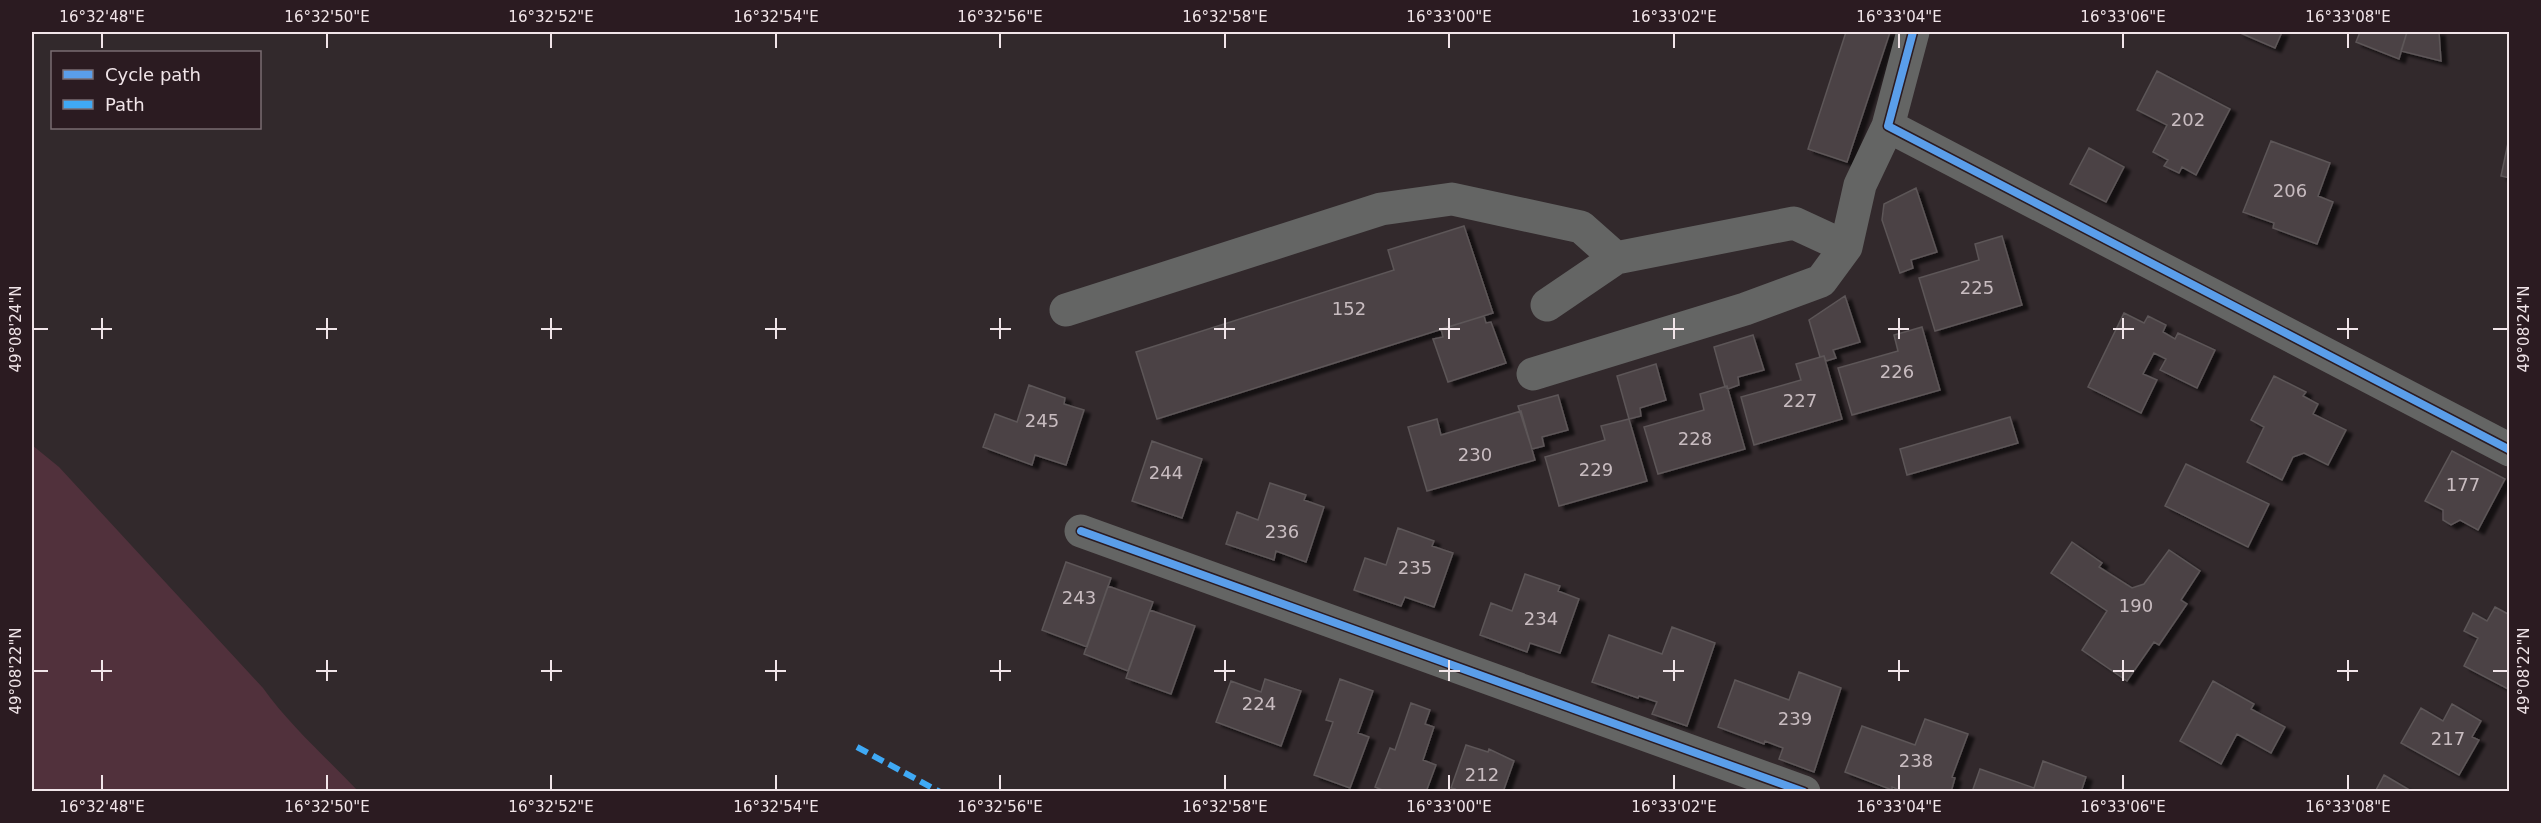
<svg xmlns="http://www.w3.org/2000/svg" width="2541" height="823" viewBox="0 0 2541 823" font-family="'DejaVu Sans',sans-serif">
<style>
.green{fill:#51313c}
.building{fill:#4b4345;stroke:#5d5658;stroke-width:1.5;filter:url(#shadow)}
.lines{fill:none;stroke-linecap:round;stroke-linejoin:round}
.minor{stroke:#646564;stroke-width:33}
.quiet{stroke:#3fa9f5;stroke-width:6;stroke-dasharray:12 6;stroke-linecap:butt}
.cycleway-casing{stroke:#2b1b21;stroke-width:11}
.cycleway{stroke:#5a9eea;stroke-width:8}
.ticks{fill:none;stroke:#f1e5e9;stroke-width:2}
.labels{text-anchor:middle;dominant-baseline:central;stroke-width:4.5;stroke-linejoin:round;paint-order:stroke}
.number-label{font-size:18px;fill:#c8bcc0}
.neatline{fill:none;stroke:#f1e5e9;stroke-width:2}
.ticks-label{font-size:15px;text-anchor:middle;fill:#f1e5e9}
</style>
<defs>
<filter id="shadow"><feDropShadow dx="6" dy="4" stdDeviation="1.5" flood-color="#0009"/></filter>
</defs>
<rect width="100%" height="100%" fill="#32292c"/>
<!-- green -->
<path class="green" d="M 32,445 L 59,467 L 263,688 C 290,726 326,757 358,791 L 32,791 Z"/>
<!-- building -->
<path class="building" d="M 1846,32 L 1890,32 L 1847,162 L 1808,149 Z
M 2238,32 L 2282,32 L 2275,48 Z
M 2360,32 L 2407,32 L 2399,59 L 2356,42 Z
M 2407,32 L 2439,32 L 2441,61 L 2401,51 Z
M 2157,71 L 2230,109 L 2196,175 L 2182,167 L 2179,173 L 2164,166 L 2168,160 L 2153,152 L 2167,125 L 2137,110 Z
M 2271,141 L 2330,163 L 2318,196 L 2333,202 L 2317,244 L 2273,228 L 2274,223 L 2243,212 Z
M 2508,143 L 2510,143 L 2510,178 L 2501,176 Z
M 2089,148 L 2124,167 L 2106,202 L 2070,184 Z
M 1916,188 L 1937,252 L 1911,260 L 1913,268 L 1900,273 L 1882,220 L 1884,204 Z
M 1464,226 L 1493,313 L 1157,419 L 1136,352 L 1394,270 L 1388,250 Z
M 2002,236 L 2022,305 L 1935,331 L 1919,278 L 1979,260 L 1975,244 Z
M 1845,296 L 1860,342 L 1833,350 L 1836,358 L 1826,361 L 1824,356 L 1820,357 L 1809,320 Z
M 2124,313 L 2144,323 L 2148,316 L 2166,325 L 2163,332 L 2175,339 L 2178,333 L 2215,350 L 2197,388 L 2160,370 L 2166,359 L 2154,353 L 2143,374 L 2157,380 L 2141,413 L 2088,387 Z
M 1484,316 L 1486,323 L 1491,322 L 1506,363 L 1448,382 L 1433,339 L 1443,337 L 1441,329 Z
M 1922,327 L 1940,390 L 1852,415 L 1838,368 L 1898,351 L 1894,335 Z
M 1753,335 L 1764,370 L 1738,377 L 1739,385 L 1728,389 L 1725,387 L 1714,347 Z
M 1824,356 L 1842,419 L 1754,445 L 1741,397 L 1801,380 L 1796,364 Z
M 1656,364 L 1666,400 L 1640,408 L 1641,416 L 1629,419 L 1617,376 Z
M 2274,376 L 2306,392 L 2303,396 L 2318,404 L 2313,414 L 2346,430 L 2328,465 L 2304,453 L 2293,457 L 2282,480 L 2247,462 L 2264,427 L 2251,420 Z
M 1029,385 L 1065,398 L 1064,404 L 1084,410 L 1066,465 L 1035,455 L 1032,465 L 983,447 L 995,414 L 1017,422 Z
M 1727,386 L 1745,449 L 1658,474 L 1644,427 L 1704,410 L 1700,394 Z
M 1558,395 L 1568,430 L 1542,437 L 1544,446 L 1532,449 L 1518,406 Z
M 1521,411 L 1535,460 L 1427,491 L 1408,427 L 1437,419 L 1441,435 Z
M 2010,417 L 2018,443 L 1907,475 L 1900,449 Z
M 1629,419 L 1647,481 L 1559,506 L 1545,457 L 1605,440 L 1601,426 Z
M 1152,441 L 1202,459 L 1182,518 L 1132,501 Z
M 2452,451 L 2505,479 L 2478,530 L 2460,520 L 2451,525 L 2443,520 L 2443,510 L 2425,501 Z
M 2186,464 L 2269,504 L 2248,547 L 2165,506 Z
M 1270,483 L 1306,495 L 1304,500 L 1324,507 L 1306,562 L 1276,551 L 1274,560 L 1226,544 L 1237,512 L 1258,520 Z
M 1398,528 L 1434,541 L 1432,546 L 1453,553 L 1434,607 L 1405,597 L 1401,606 L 1354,590 L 1365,558 L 1386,565 Z
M 2072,542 L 2102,563 L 2099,567 L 2132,588 L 2144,584 L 2169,550 L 2200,571 L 2181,600 L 2187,604 L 2159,645 L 2154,642 L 2127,681 L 2082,650 L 2107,611 L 2051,573 Z
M 1066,562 L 1111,578 L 1087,647 L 1042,630 Z
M 1525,574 L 1560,586 L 1558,591 L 1579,599 L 1560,653 L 1530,643 L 1527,652 L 1480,635 L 1491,603 L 1512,611 Z
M 1108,586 L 1153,602 L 1128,671 L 1084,654 Z
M 2495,607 L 2510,615 L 2510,690 L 2464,666 L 2478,638 L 2464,631 L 2473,613 L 2487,621 Z
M 1150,610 L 1195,626 L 1171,694 L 1126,678 Z
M 1672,627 L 1715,643 L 1687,726 L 1652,714 L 1657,702 L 1639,696 L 1638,698 L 1592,682 L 1609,635 L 1662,654 Z
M 1799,672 L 1841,688 L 1814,772 L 1779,759 L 1783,748 L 1765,741 L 1764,744 L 1718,727 L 1735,680 L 1789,700 Z
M 1265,679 L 1301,691 L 1281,746 L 1216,722 L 1231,681 L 1261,692 Z
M 1340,679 L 1373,691 L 1358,733 L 1369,737 L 1350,788 L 1314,775 L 1333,722 L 1326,720 Z
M 2213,681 L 2254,704 L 2251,709 L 2285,727 L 2271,753 L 2237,734 L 2221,764 L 2180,741 Z
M 1411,703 L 1430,710 L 1425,724 L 1434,727 L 1423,760 L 1436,765 L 1426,792 L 1387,792 L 1375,787 L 1390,748 L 1395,750 Z
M 2452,704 L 2481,721 L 2472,737 L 2479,740 L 2459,775 L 2401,743 L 2421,708 L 2443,721 Z
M 1925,719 L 1968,734 L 1952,777 L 1955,778 L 1951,792 L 1905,792 L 1892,787 L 1892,790 L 1845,772 L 1862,726 L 1915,745 Z
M 1466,745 L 1488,752 L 1489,749 L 1514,761 L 1503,792 L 1453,791 L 1455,789 L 1451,788 Z
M 2043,761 L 2086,777 L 2081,792 L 1972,792 L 1980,769 L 2034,788 Z
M 2384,775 L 2413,792 L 2375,792 Z"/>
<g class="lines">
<!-- minor -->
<path class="minor" d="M 1913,32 L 1888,126 L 2510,450
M 1547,305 L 1616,258 L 1794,223 L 1846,247 L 1860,185 L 1888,126
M 1066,310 L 1381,209 L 1452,199 L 1581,227 L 1616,258
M 1533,374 L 1745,309 L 1821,281 L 1846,247
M 1081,531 L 1804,792"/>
<!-- quiet -->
<path class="quiet" d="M 857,747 L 940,792"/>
<defs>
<path id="cycleway" d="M 1913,32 L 1888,126 L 2510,450
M 1081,531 L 1804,792"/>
</defs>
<!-- cycleway casing -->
<use href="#cycleway" class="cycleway-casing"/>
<!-- cycleway -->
<use href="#cycleway" class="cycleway"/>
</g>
<!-- ticks -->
<path class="ticks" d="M 102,33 L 102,48M 327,33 L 327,48M 551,33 L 551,48M 776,33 L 776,48M 1000,33 L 1000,48M 1225,33 L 1225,48M 1449,33 L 1449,48M 1674,33 L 1674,48M 1899,33 L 1899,48M 2123,33 L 2123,48M 2348,33 L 2348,48M 102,318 L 102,339M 327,318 L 327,339M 551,318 L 551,339M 776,318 L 776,339M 1000,318 L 1000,339M 1225,318 L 1225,339M 1449,318 L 1449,339M 1674,318 L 1674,339M 1899,318 L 1899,339M 2123,318 L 2123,339M 2348,318 L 2348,339M 33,329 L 48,329M 91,329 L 112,329M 316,329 L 337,329M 541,329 L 562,329M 765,329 L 786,329M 990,329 L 1011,329M 1214,329 L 1235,329M 1439,329 L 1460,329M 1663,329 L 1684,329M 1888,329 L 1909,329M 2113,329 L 2134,329M 2337,329 L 2358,329M 2493,329 L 2508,329M 102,660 L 102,681M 327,660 L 327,681M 551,660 L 551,681M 776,660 L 776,681M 1000,660 L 1000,681M 1225,660 L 1225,681M 1449,660 L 1449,681M 1674,660 L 1674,681M 1899,660 L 1899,681M 2123,660 L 2123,681M 2348,660 L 2348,681M 33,671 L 48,671M 91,671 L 112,671M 316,671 L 337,671M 541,671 L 562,671M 765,671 L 786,671M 990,671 L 1011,671M 1214,671 L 1235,671M 1439,671 L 1460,671M 1663,671 L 1684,671M 1888,671 L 1909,671M 2113,671 L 2134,671M 2337,671 L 2358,671M 2493,671 L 2508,671M 102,775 L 102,790M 327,775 L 327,790M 551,775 L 551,790M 776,775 L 776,790M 1000,775 L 1000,790M 1225,775 L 1225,790M 1449,775 L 1449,790M 1674,775 L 1674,790M 1899,775 L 1899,790M 2123,775 L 2123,790M 2348,775 L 2348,790"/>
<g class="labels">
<!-- number labels -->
<g class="number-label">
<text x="2188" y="119">202</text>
<text x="2290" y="190">206</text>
<text x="1977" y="287">225</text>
<text x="1349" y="308">152</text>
<text x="1897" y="371">226</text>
<text x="1800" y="400">227</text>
<text x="1042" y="420">245</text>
<text x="1695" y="438">228</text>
<text x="1475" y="454">230</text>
<text x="1596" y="469">229</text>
<text x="1166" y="472">244</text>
<text x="2463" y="484">177</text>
<text x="1282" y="531">236</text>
<text x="1415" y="567">235</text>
<text x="1079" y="597">243</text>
<text x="2136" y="605">190</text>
<text x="1541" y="618">234</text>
<text x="1259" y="703">224</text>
<text x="1795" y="718">239</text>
<text x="2448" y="738">217</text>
<text x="1916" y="760">238</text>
<text x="1482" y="774">212</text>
</g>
</g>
<!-- border -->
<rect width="2541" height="823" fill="none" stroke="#2b1b21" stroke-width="66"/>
<!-- legend -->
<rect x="51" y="51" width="210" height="78" fill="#2b1b21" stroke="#7a6c71" stroke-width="1.5"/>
<rect x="63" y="70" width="30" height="9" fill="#5a9eea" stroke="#7a6c71" stroke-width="1.5"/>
<text x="105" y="81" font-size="18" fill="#f1e5e9">Cycle path</text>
<rect x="63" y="100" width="30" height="9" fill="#3fa9f5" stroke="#7a6c71" stroke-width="1.5"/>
<text x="105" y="111" font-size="18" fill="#f1e5e9">Path</text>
<rect x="33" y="33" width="2475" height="757" class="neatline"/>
<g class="ticks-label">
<text x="102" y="22">16°32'48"E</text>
<text x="327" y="22">16°32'50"E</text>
<text x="551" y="22">16°32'52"E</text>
<text x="776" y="22">16°32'54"E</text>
<text x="1000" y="22">16°32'56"E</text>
<text x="1225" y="22">16°32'58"E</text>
<text x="1449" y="22">16°33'00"E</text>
<text x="1674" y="22">16°33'02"E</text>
<text x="1899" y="22">16°33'04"E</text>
<text x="2123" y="22">16°33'06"E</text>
<text x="2348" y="22">16°33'08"E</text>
<text transform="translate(16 329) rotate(-90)" y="5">49°08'24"N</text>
<text transform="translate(2524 329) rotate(-90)" y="5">49°08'24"N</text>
<text transform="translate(16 671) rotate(-90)" y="5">49°08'22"N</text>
<text transform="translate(2524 671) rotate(-90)" y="5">49°08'22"N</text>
<text x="102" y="812">16°32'48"E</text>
<text x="327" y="812">16°32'50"E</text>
<text x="551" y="812">16°32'52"E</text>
<text x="776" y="812">16°32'54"E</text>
<text x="1000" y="812">16°32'56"E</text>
<text x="1225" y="812">16°32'58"E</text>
<text x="1449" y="812">16°33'00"E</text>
<text x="1674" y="812">16°33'02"E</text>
<text x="1899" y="812">16°33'04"E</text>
<text x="2123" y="812">16°33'06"E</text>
<text x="2348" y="812">16°33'08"E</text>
</g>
</svg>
